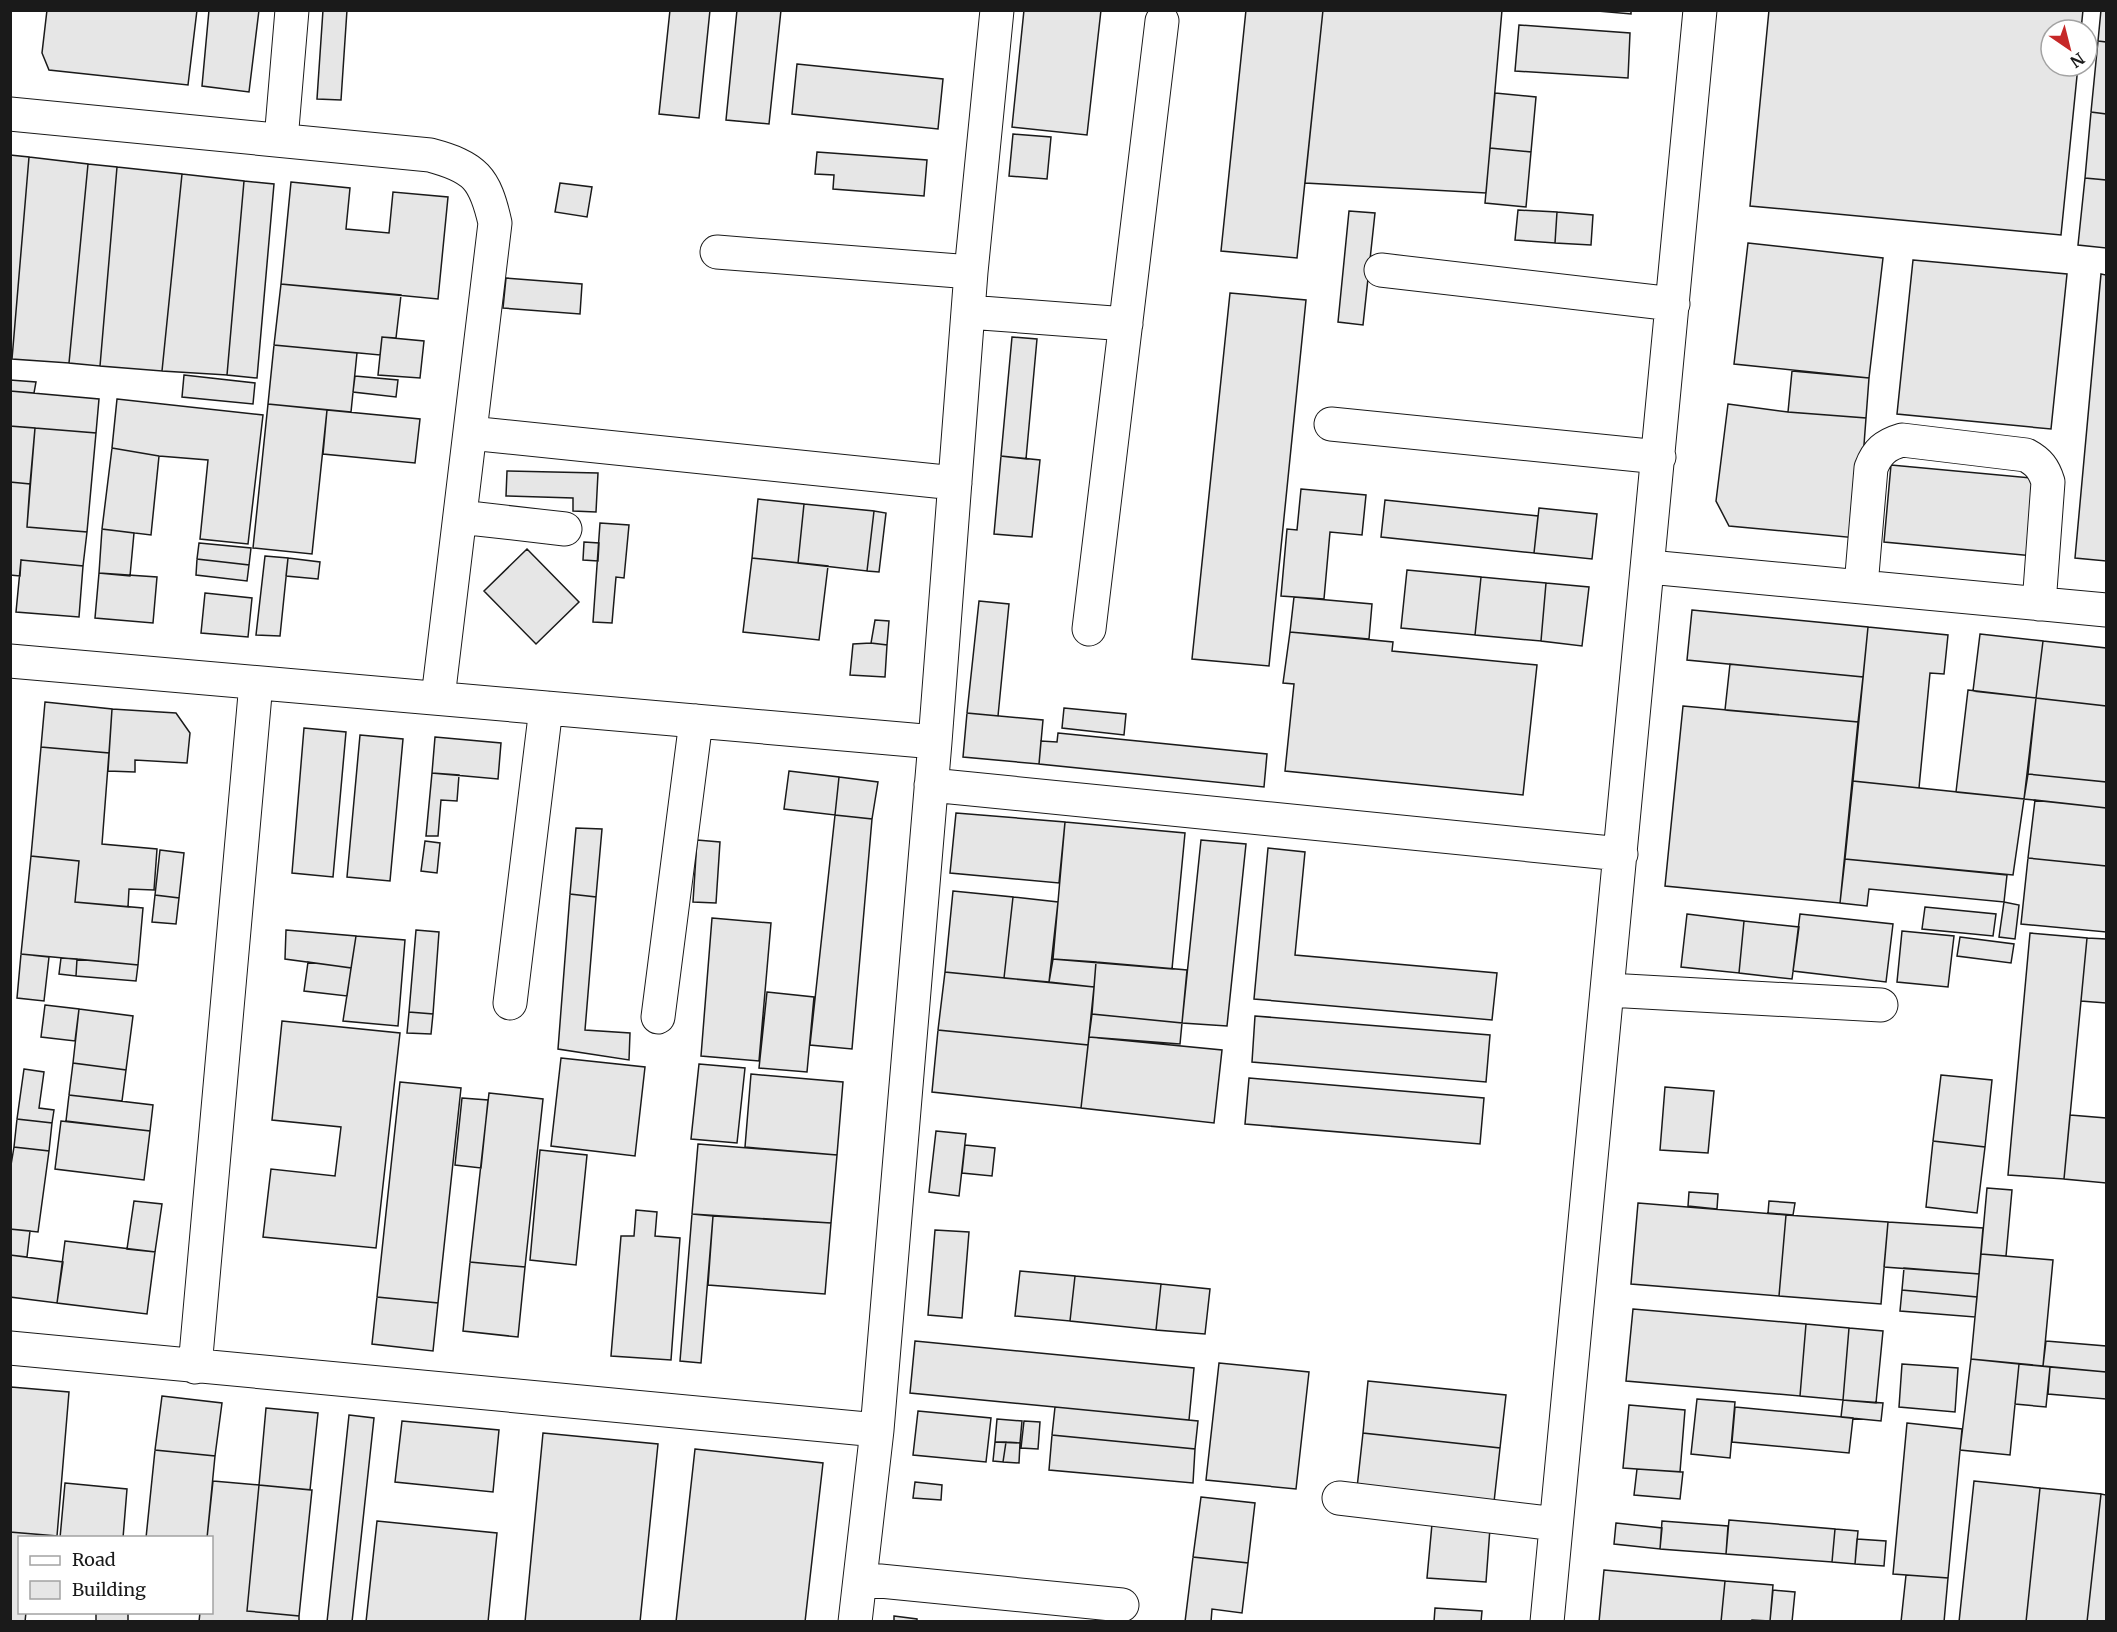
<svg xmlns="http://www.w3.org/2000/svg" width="2117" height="1632" viewBox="0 0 2117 1632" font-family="Merriweather,serif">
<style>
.building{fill:#e6e6e6;stroke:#1a1a1a;stroke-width:1.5}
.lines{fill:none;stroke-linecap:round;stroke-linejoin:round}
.minor-casing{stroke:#1a1a1a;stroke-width:35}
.minor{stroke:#fff;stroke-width:33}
</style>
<rect width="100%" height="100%" fill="#fff"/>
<!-- building -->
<path class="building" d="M 47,10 L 197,10 L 188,85 L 49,70 L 42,53 Z
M 209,10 L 259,10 L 249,92 L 202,86 Z
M 323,10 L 347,10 L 341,100 L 317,99 Z
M 670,10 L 710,10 L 699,118 L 659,114 Z
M 737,10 L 781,10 L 769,124 L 726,120 Z
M 1024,10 L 1101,10 L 1087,135 L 1012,127 Z
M 1246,10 L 1323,10 L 1297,258 L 1221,251 Z
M 1323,10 L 1502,10 L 1486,193 L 1305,183 Z
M 1586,10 L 1631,10 L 1631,14 Z
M 1769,10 L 2083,10 L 2081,30 L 2051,30 L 2051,66 L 2078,66 L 2061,235 L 1750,206 Z
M 2101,10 L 2106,10 L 2106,42 L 2098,41 Z
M 1519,25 L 1630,33 L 1628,78 L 1515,71 Z
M 2098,41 L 2106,42 L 2106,114 L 2091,112 Z
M 797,64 L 943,79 L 938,129 L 792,114 Z
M 1495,93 L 1536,97 L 1531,152 L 1490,148 Z
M 2091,112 L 2106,114 L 2106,180 L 2085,178 Z
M 1013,134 L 1051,137 L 1047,179 L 1009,176 Z
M 1490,148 L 1531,152 L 1526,207 L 1485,203 Z
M 817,152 L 927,160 L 924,196 L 833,189 L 834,175 L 815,174 Z
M 10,155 L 29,157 L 12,359 L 10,359 Z
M 29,157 L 88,164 L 69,363 L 12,359 Z
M 88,164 L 117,167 L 100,366 L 69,363 Z
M 117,167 L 182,174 L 162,371 L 100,366 Z
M 182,174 L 244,181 L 227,375 L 162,371 Z
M 2085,178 L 2106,180 L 2106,248 L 2078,245 Z
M 244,181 L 274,184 L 257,378 L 227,375 Z
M 291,182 L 350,188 L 346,229 L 389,233 L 393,192 L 448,197 L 438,299 L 281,284 Z
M 560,183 L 592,187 L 587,217 L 555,212 Z
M 1518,210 L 1557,212 L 1555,243 L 1515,240 Z
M 1349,211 L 1375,213 L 1363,325 L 1338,322 Z
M 1557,212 L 1593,215 L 1591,245 L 1555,243 Z
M 1748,243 L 1883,258 L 1869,378 L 1734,364 Z
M 1913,260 L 2067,274 L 2051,429 L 1897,414 Z
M 2101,274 L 2106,275 L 2106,561 L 2075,558 Z
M 506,278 L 582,284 L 580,314 L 503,308 Z
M 281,284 L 401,295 L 396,338 L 382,337 L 380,355 L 274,345 Z
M 1230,293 L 1306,300 L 1269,666 L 1192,659 Z
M 382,337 L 424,341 L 420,378 L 378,375 Z
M 1012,337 L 1037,339 L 1026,459 L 1001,456 Z
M 274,345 L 357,353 L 351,412 L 268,404 Z
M 1792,371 L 1869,378 L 1866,418 L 1788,412 Z
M 184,375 L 255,383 L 253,404 L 182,397 Z
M 355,376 L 398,380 L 396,397 L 353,392 Z
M 10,380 L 36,382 L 34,393 L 10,391 Z
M 10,391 L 99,399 L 96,433 L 10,426 Z
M 117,399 L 263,415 L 248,544 L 200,539 L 208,460 L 159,456 L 112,448 Z
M 268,404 L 327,410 L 312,554 L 253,548 Z
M 1728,404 L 1788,412 L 1866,418 L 1857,538 L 1729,526 L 1716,501 Z
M 327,410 L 420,419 L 415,463 L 323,454 Z
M 10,426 L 35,428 L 30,484 L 10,482 Z
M 35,428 L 96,433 L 87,532 L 27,527 Z
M 112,448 L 159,456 L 151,535 L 102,529 Z
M 1001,456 L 1040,460 L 1032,537 L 994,534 Z
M 1891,465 L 2042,479 L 2034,556 L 1884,542 Z
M 507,471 L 598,473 L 596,512 L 573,511 L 573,498 L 506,496 Z
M 10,482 L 30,484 L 27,527 L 87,532 L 83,566 L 21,560 L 20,576 L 10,575 Z
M 1301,489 L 1366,495 L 1362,535 L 1330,532 L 1324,599 L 1281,596 L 1287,529 L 1297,530 Z
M 758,499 L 804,504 L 798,563 L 752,558 Z
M 1385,500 L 1538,516 L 1534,553 L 1381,537 Z
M 804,504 L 874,511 L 867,571 L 798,563 Z
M 1539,508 L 1597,514 L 1592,559 L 1534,553 Z
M 874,511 L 886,513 L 879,572 L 867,571 Z
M 600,523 L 629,525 L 624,578 L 616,577 L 612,623 L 593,622 Z
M 102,529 L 134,533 L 130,576 L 99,573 Z
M 584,542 L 599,543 L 598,561 L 583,560 Z
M 199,543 L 251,548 L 249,565 L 197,559 Z
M 527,549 L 579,602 L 536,644 L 484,591 Z
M 265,556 L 288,558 L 280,636 L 256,635 Z
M 288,558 L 320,562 L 318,579 L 286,576 Z
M 752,558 L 828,566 L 819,640 L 743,632 Z
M 197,559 L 249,565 L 247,581 L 196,575 Z
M 21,560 L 83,566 L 79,617 L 16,612 Z
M 1407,570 L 1481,577 L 1475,635 L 1401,628 Z
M 99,573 L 157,577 L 153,623 L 95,618 Z
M 1481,577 L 1546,583 L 1541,641 L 1475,635 Z
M 1546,583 L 1589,587 L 1582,646 L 1541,641 Z
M 205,593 L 252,598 L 248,637 L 201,633 Z
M 1294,597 L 1372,604 L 1369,639 L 1290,632 Z
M 979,601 L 1009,604 L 998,716 L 967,713 Z
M 1692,610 L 1868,627 L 1863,677 L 1687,660 Z
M 875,620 L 889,621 L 887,645 L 871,643 Z
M 1868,627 L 1948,635 L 1944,674 L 1930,673 L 1919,788 L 1853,781 Z
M 1290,632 L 1393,642 L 1392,651 L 1537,665 L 1523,795 L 1285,771 L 1294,684 L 1283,683 Z
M 1980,634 L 2043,641 L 2036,698 L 1973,691 Z
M 2043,641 L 2106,648 L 2106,706 L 2036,698 Z
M 871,643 L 887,645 L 885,677 L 850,675 L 853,644 Z
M 1730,664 L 1863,677 L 1858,722 L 1725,710 Z
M 1968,690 L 2036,698 L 2024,799 L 1956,792 Z
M 2036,698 L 2106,706 L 2106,782 L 2028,774 Z
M 45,702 L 112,709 L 109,753 L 41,747 Z
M 1683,706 L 1858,722 L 1840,903 L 1665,886 Z
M 1064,708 L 1126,714 L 1124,735 L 1062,728 Z
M 112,709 L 176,713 L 190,733 L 187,763 L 135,760 L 135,772 L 108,771 Z
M 967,713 L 1043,720 L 1039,764 L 963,757 Z
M 304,728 L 346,732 L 333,877 L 292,873 Z
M 1058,733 L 1267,754 L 1264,787 L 1039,764 L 1041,741 L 1057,742 Z
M 360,735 L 403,739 L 390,881 L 347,877 Z
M 435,737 L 501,743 L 498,779 L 432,773 Z
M 41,747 L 109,753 L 102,844 L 157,849 L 154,890 L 129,889 L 128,907 L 75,902 L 79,861 L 31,856 Z
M 789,771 L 839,777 L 835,815 L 784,809 Z
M 432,773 L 459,775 L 457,801 L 441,800 L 438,836 L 426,836 Z
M 2028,774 L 2106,782 L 2106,808 L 2024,799 Z
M 839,777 L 878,782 L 872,819 L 835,815 Z
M 1853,781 L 2024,799 L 2013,875 L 1845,859 Z
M 2035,800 L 2106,808 L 2106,866 L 2028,858 Z
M 956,813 L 1065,822 L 1059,883 L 950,873 Z
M 835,815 L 872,819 L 852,1049 L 810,1045 Z
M 1065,822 L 1185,833 L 1172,969 L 1053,959 Z
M 576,828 L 602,829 L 596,897 L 570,894 Z
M 697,840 L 720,842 L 716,903 L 693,902 Z
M 1201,840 L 1246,844 L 1227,1026 L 1182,1023 Z
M 425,841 L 440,843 L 437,873 L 421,871 Z
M 1268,848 L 1305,852 L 1295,955 L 1497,973 L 1492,1020 L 1254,999 Z
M 160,850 L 184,853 L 179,898 L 155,895 Z
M 31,856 L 79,861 L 75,902 L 143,908 L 138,965 L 21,954 Z
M 2028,858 L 2106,866 L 2106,932 L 2021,924 Z
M 1845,859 L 2007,875 L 2004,902 L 1869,889 L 1867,906 L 1840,903 Z
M 953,891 L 1013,897 L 1004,978 L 945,972 Z
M 570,894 L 596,897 L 585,1030 L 630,1033 L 629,1060 L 558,1049 Z
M 155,895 L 179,898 L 176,924 L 152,922 Z
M 1013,897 L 1058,902 L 1049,982 L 1004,978 Z
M 2004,902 L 2019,905 L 2015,939 L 1999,937 Z
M 1925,907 L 1996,914 L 1993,936 L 1922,929 Z
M 1687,914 L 1744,921 L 1739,973 L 1681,967 Z
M 1800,914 L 1893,924 L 1886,982 L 1793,971 Z
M 712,918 L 771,923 L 759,1061 L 701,1056 Z
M 1744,921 L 1799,927 L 1792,979 L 1739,973 Z
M 286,930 L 356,936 L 351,968 L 285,959 Z
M 416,930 L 439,932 L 433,1014 L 409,1012 Z
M 1902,931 L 1954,936 L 1948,987 L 1897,982 Z
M 2030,933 L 2087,938 L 2064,1179 L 2008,1175 Z
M 356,936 L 405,940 L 398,1026 L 343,1021 Z
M 1960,937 L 2014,944 L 2011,963 L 1957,956 Z
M 2087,938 L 2106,939 L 2106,1003 L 2081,1001 Z
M 21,954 L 49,957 L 44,1001 L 17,998 Z
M 61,958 L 77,959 L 76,976 L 59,974 Z
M 77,959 L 138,965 L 136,981 L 76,976 Z
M 1053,959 L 1096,962 L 1094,987 L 1049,982 Z
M 308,962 L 351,968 L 347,996 L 304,991 Z
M 1096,962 L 1187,970 L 1182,1023 L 1092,1014 Z
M 945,972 L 1094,987 L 1088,1045 L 938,1030 Z
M 767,992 L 814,997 L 807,1072 L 759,1068 Z
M 45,1005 L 79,1009 L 75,1041 L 41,1037 Z
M 79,1009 L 133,1016 L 126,1070 L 73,1063 Z
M 409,1012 L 433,1014 L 431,1034 L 407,1033 Z
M 1092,1014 L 1182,1023 L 1180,1044 L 1089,1037 Z
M 1255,1016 L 1490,1035 L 1486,1082 L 1252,1062 Z
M 282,1021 L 400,1033 L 376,1248 L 263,1237 L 271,1169 L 335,1176 L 341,1127 L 272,1120 Z
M 938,1030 L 1088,1045 L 1081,1108 L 932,1092 Z
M 1089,1037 L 1222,1050 L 1214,1123 L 1081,1108 Z
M 561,1058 L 645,1067 L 635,1156 L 551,1146 Z
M 73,1063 L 126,1070 L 122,1101 L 69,1095 Z
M 699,1064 L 745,1068 L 737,1143 L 691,1139 Z
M 24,1069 L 44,1072 L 39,1108 L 54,1110 L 52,1123 L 17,1119 Z
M 751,1074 L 843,1082 L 837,1155 L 745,1147 Z
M 1941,1075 L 1992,1080 L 1985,1147 L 1933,1141 Z
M 1249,1078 L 1484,1098 L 1480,1144 L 1245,1124 Z
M 400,1082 L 461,1088 L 438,1303 L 377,1297 Z
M 1665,1087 L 1714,1091 L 1708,1153 L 1660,1150 Z
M 489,1093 L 543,1099 L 525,1267 L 470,1262 Z
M 69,1095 L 153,1105 L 150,1131 L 66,1121 Z
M 462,1098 L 488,1100 L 481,1168 L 455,1165 Z
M 2070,1115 L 2106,1118 L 2106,1183 L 2064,1179 Z
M 17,1119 L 52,1123 L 49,1151 L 14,1147 Z
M 61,1121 L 150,1131 L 144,1180 L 55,1169 Z
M 936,1131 L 966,1134 L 959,1196 L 929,1192 Z
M 1933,1141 L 1985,1147 L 1977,1213 L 1926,1207 Z
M 698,1144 L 837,1155 L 831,1223 L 692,1214 Z
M 965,1145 L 995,1148 L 992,1176 L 962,1173 Z
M 14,1147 L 49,1151 L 38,1232 L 10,1229 L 10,1171 Z
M 540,1150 L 587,1155 L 576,1265 L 530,1260 Z
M 1987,1188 L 2012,1190 L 2006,1256 L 1981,1254 Z
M 1689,1192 L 1718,1194 L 1717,1209 L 1688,1206 Z
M 134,1201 L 162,1204 L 155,1252 L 127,1249 Z
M 1769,1201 L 1795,1203 L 1793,1215 L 1768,1213 Z
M 1638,1203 L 1786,1215 L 1779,1296 L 1631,1284 Z
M 636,1210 L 657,1212 L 655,1236 L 680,1238 L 671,1360 L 611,1356 L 621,1236 L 634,1236 Z
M 692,1214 L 713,1216 L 701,1363 L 680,1361 Z
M 1786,1215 L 1888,1222 L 1881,1304 L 1779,1296 Z
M 713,1216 L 831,1223 L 825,1294 L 708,1285 Z
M 1888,1222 L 1983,1228 L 1979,1274 L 1884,1267 Z
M 10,1229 L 30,1231 L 27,1257 L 10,1255 Z
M 935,1230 L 969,1232 L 962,1318 L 928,1315 Z
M 65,1241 L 155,1252 L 147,1314 L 57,1303 Z
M 1981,1254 L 2053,1260 L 2043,1366 L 1971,1359 Z
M 10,1255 L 63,1262 L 57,1303 L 10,1297 Z
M 470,1262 L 525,1267 L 518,1337 L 463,1331 Z
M 1904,1268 L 1979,1274 L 1977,1297 L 1902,1290 Z
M 1020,1271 L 1075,1276 L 1070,1321 L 1015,1316 Z
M 1075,1276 L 1161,1284 L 1156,1330 L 1070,1321 Z
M 1161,1284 L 1210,1289 L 1205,1334 L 1156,1330 Z
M 1902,1290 L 1977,1297 L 1975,1317 L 1900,1311 Z
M 377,1297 L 438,1303 L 433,1351 L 372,1344 Z
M 1633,1309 L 1806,1324 L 1800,1396 L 1626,1381 Z
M 1806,1324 L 1849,1328 L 1843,1400 L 1800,1396 Z
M 1849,1328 L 1883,1331 L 1876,1403 L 1843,1400 Z
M 915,1341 L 1194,1368 L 1189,1420 L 910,1393 Z
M 2046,1341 L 2106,1346 L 2106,1372 L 2043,1366 Z
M 1971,1359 L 2019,1364 L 2010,1455 L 1960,1450 Z
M 1219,1363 L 1309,1372 L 1296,1489 L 1206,1480 Z
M 1902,1364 L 1958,1368 L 1955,1412 L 1899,1407 Z
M 2019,1364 L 2050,1367 L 2046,1407 L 2015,1404 Z
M 2050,1367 L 2106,1372 L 2106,1399 L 2048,1394 Z
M 1368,1381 L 1506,1395 L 1500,1448 L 1363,1433 Z
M 11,1387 L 69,1392 L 57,1536 L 10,1532 Z
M 162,1396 L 222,1403 L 215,1456 L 155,1450 Z
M 1697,1399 L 1735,1402 L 1730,1458 L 1691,1454 Z
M 1843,1400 L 1883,1403 L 1881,1421 L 1841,1417 Z
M 1629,1405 L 1685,1410 L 1680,1472 L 1623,1468 Z
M 1055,1407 L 1198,1421 L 1195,1449 L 1052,1435 Z
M 1735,1407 L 1853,1418 L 1849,1453 L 1732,1442 Z
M 266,1408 L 318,1413 L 310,1490 L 259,1485 Z
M 918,1411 L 991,1418 L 986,1462 L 913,1455 Z
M 349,1415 L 374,1418 L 352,1622 L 327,1622 Z
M 997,1419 L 1022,1421 L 1020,1443 L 995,1442 Z
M 402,1421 L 499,1430 L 493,1492 L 395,1482 Z
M 1024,1421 L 1040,1422 L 1038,1449 L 1021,1448 Z
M 1907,1423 L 1962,1429 L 1948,1578 L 1893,1574 Z
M 543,1433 L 658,1444 L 640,1622 L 525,1622 Z
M 1363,1433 L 1500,1448 L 1494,1502 L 1357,1488 Z
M 1052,1435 L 1195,1449 L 1193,1483 L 1049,1470 Z
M 995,1442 L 1006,1442 L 1003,1462 L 993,1461 Z
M 1006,1442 L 1020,1443 L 1019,1463 L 1003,1462 Z
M 695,1449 L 823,1463 L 805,1622 L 676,1622 Z
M 155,1450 L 215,1456 L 207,1538 L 146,1538 Z
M 1637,1469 L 1683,1472 L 1680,1499 L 1634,1495 Z
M 213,1481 L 259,1485 L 247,1611 L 299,1616 L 299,1622 L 199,1622 L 200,1612 L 212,1612 L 212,1538 L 207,1538 Z
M 1974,1481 L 2040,1488 L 2026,1622 L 1959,1622 Z
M 915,1482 L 942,1485 L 941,1500 L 913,1498 Z
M 65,1483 L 127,1489 L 123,1538 L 60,1538 Z
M 259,1485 L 312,1490 L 299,1616 L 247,1611 Z
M 2040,1488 L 2101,1494 L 2087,1622 L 2026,1622 Z
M 2101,1494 L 2106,1495 L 2106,1622 L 2087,1622 Z
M 1201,1497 L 1255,1503 L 1248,1563 L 1193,1557 Z
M 1729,1520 L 1835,1529 L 1832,1562 L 1726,1554 Z
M 377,1521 L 497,1533 L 488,1622 L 366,1622 Z
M 1662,1521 L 1728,1526 L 1726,1554 L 1660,1549 Z
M 1616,1523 L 1662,1528 L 1660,1549 L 1614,1544 Z
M 1432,1524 L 1490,1528 L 1486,1582 L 1427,1578 Z
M 1835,1529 L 1858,1531 L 1855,1564 L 1832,1562 Z
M 10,1532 L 57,1536 L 57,1538 L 20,1538 L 20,1612 L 26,1612 L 25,1622 L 10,1621 Z
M 1857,1539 L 1886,1541 L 1884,1566 L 1855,1564 Z
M 1193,1557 L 1248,1563 L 1242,1613 L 1212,1609 L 1211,1622 L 1185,1622 Z
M 1604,1570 L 1725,1581 L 1721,1622 L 1599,1622 Z
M 1906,1575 L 1948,1578 L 1944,1622 L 1901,1622 Z
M 1725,1581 L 1773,1585 L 1770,1621 L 1752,1620 L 1752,1622 L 1721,1622 Z
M 1773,1590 L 1795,1592 L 1792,1622 L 1770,1621 Z
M 1435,1608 L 1482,1611 L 1481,1622 L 1434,1622 Z
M 96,1612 L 128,1612 L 128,1622 L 96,1622 Z
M 894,1616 L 917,1619 L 917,1622 L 894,1622 Z"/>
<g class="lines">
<defs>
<path id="minor" d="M 10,114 L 430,155 C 475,167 485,178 495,223 L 438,698
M 281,140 L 292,10
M 717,252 L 971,272
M 1381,270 L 1673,304
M 968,312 L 1126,324
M 1331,424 L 1659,457
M 470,433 L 955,483
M 460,517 L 565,529
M 1649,567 L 2106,610
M 1861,586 L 1871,468 C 1877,452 1885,445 1902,440 L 2026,455 C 2039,462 2044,469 2048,482 L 2039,604
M 1089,629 L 1162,21
M 10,661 L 935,742
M 931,785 L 1621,854
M 1608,990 L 1881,1005
M 510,1003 L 546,708
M 658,1017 L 696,721
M 10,1348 L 877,1430
M 195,1367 L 256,683
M 1339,1498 L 1556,1524
M 860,1579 L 1122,1605
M 855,1622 L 877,1430 L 935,742 L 971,272 L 997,10
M 1547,1622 L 1700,10"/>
</defs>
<!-- minor casing -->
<use href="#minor" class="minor-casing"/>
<!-- minor -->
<use href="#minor" class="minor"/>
</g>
<!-- border -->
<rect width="2117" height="1632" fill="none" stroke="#1a1a1a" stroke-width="24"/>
<!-- legend -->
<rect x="18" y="1536" width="195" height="78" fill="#ffffff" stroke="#a3a3a3" stroke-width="1.5"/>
<rect x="30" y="1556" width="30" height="9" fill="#ffffff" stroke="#a3a3a3" stroke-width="1.5"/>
<text x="72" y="1566" font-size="18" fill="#1a1a1a">Road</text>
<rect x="30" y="1581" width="30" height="18" fill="#e6e6e6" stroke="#a3a3a3" stroke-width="1.5"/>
<text x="72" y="1596" font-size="18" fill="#1a1a1a">Building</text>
<!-- north arrow -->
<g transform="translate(2069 48) rotate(145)"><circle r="28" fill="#ffffff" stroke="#a3a3a3" stroke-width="1.5"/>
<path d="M0-4.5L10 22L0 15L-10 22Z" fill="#c62828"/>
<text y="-9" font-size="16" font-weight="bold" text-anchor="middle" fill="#1a1a1a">N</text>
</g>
</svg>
